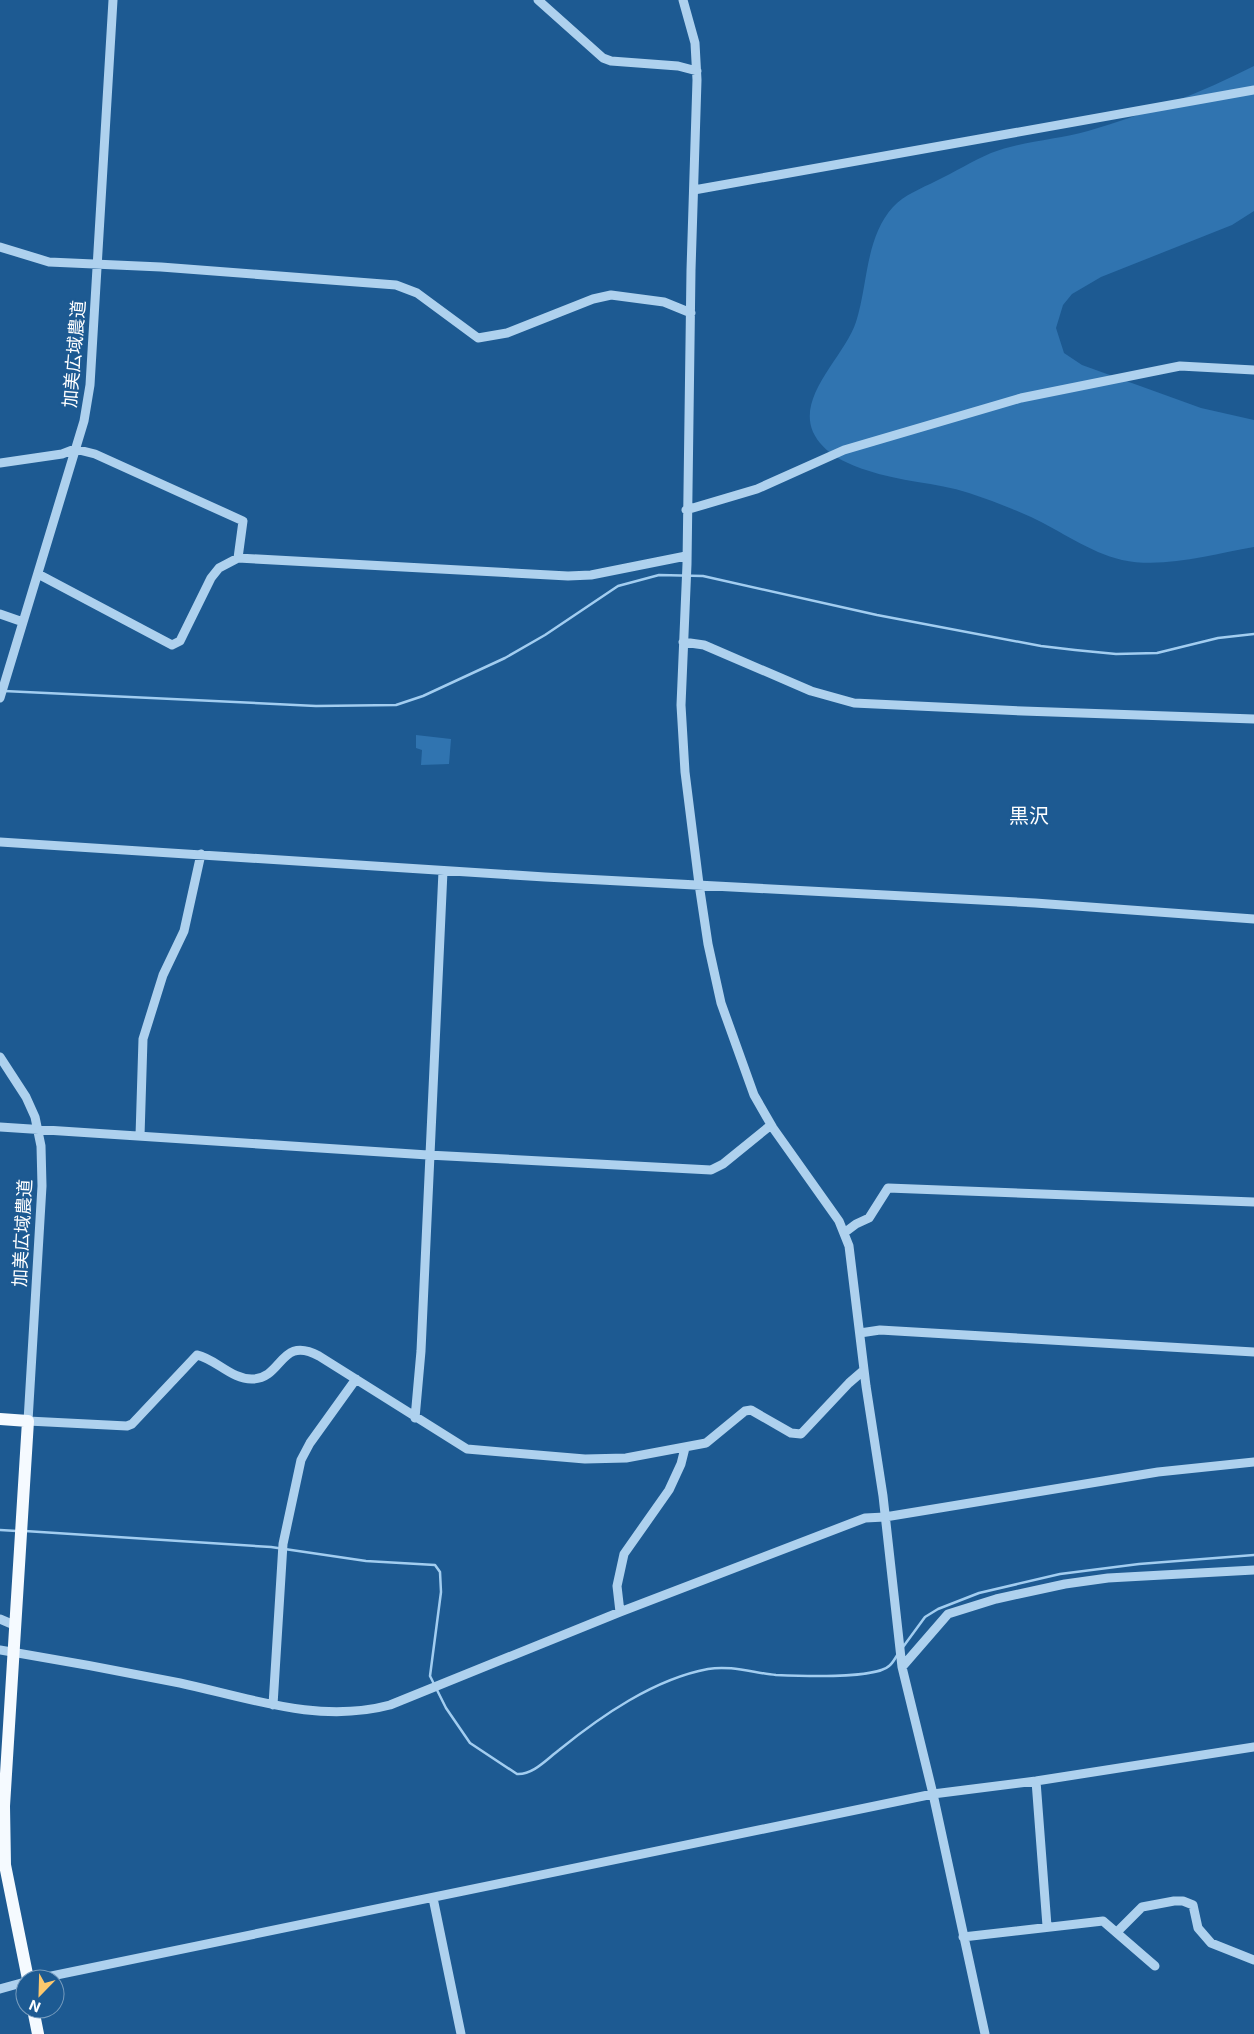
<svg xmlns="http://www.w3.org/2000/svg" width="1254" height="2034" viewBox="0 0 1254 2034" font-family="Inter,'Noto Sans JP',sans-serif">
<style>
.green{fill:#3074b0}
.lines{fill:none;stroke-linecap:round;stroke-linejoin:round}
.stream{stroke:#a2cdf0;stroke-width:2.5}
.minor{stroke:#aed1ee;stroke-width:9}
.major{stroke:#f5faff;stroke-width:12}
.labels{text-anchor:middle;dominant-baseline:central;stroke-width:5;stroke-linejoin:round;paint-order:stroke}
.street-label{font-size:18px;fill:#fff;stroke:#1d5a92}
.quarter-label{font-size:20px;fill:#fff;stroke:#1d5a92}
</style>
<rect width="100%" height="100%" fill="#1d5a92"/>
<!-- green -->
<path class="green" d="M 1254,66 L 1254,211 L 1232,225 L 1101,277 L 1072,294 L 1063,305 L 1056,328 L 1064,353 L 1082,365 L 1201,408 L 1254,420 L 1254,547 C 1212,554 1164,569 1122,560 C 1089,552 1061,531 1031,517 C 1011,508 990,500 969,493 C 935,482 900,482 866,470 C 845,463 823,453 813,432 C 797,395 845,356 856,322 C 868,285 865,238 893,207 C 904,195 922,188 936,181 C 955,172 972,161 991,153 C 1021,141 1057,140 1088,131 C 1145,114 1201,93 1254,66 Z
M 416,735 L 451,739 L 449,764 L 421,765 L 422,750 L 416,748 Z"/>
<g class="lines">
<!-- stream -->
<path class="stream" d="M 4,691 L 316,706 L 396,705 L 423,696 L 505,658 L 545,635 L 618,586 L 659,575 L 703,576 L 877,615 L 1041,646 L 1075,650 L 1116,654 L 1157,653 L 1218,638 L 1254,634
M 0,1530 L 17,1531
M 25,1531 L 271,1547 L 366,1561 L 435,1565 L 440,1572 L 441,1592 L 430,1676 L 446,1708 L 470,1743 L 517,1774 C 533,1775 547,1759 559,1750 C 601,1716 654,1679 708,1669 C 731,1665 754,1673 776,1675 C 798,1676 875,1679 889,1666 C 893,1663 895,1658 898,1654
M 903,1647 L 925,1617 L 938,1609 L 979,1593 L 1060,1574 L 1139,1564 L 1254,1555"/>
<!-- minor -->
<path class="minor" d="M 538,0 L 603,58 L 611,61 L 678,66 L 697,71
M 683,0 L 695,43 L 697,80 L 691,270 L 687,564 L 681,705 L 685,772 L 699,884 L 708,944 L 721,1003 L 754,1095 L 773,1128 L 839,1221 L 849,1246 L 866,1386 L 883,1496 L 902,1667 L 933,1794 L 985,2034
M 694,190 L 1254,90
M 0,247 L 49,262 L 161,267 L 396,285 L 417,293 L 478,338 L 507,333 L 593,299 L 611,295 L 664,302 L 691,313
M 0,463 L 62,454 L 75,449 L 95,454 L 243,521 L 238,558
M 686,510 L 757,489 L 844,450 L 1021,398 L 1180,366 L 1254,370
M 38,574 L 172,645 L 180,641 L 211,578 L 219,568 L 238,558 L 568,576 L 591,575 L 686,556
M 0,614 L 23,622
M 683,642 L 704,645 L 811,691 L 854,703 L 1023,711 L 1254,719
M 0,698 L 84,421 L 90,385 L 113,0
M 0,842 L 545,877 L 1035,903 L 1254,919
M 0,1057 L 26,1097 L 35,1117 L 41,1146 L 42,1186 L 28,1421 L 127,1426 L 132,1424 L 197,1355 C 216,1359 232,1380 253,1379 C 283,1378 280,1335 319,1356 L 467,1449 L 585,1459 L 626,1458 L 706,1443 L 745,1411 L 751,1410 L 791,1433 L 801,1434 L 849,1383 L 864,1370
M 0,1127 L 428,1155 L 711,1170 L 723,1164 L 771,1125
M 140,1136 L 143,1039 L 163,975 L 184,931 L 201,854
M 844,1233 L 856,1224 L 869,1218 L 888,1188 L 1254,1202
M 860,1333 L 880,1330 L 1254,1352
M 415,1418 L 421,1351 L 443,871
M 620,1612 L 617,1586 L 624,1554 L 669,1490 L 681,1464 L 685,1448
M 0,1619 L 14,1625
M 0,1650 C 60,1660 120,1671 180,1683 C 249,1698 319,1724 390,1705 L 620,1612 L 865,1518 L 885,1517 L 1158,1472 L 1254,1462
M 902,1667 L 948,1614 L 996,1599 L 1065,1584 L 1108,1578 L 1254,1570
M 273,1705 L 283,1544 L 301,1460 L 310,1443 L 356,1379
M 1036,1781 L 1047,1926
M 433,1898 L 461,2034
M 1117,1932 L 1142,1907 L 1174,1901 L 1183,1901 L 1193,1905 L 1198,1928 L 1211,1943 L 1254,1960
M 963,1937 L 1103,1921 L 1155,1966
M 37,1979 L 933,1794 L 1036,1781 L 1254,1747
M 0,1989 L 25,1982"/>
<!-- major -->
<path class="major" d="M 0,1419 L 28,1421 L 4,1806 L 5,1865 L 28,1979
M 33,2009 L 38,2034"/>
</g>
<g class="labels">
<!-- street labels -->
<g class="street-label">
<text transform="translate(74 354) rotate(-85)">加美広域農道</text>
<text transform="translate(22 1233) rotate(-87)">加美広域農道</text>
</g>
<!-- quarter labels -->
<g class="quarter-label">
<text x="1029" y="816">黒沢</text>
</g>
</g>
<!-- north arrow -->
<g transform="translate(40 1994) rotate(203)"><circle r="24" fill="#1d5a92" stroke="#779cbe"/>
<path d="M0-4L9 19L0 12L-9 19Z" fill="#fdc86d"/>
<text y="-8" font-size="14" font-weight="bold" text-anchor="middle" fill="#ffffff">N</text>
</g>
</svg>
